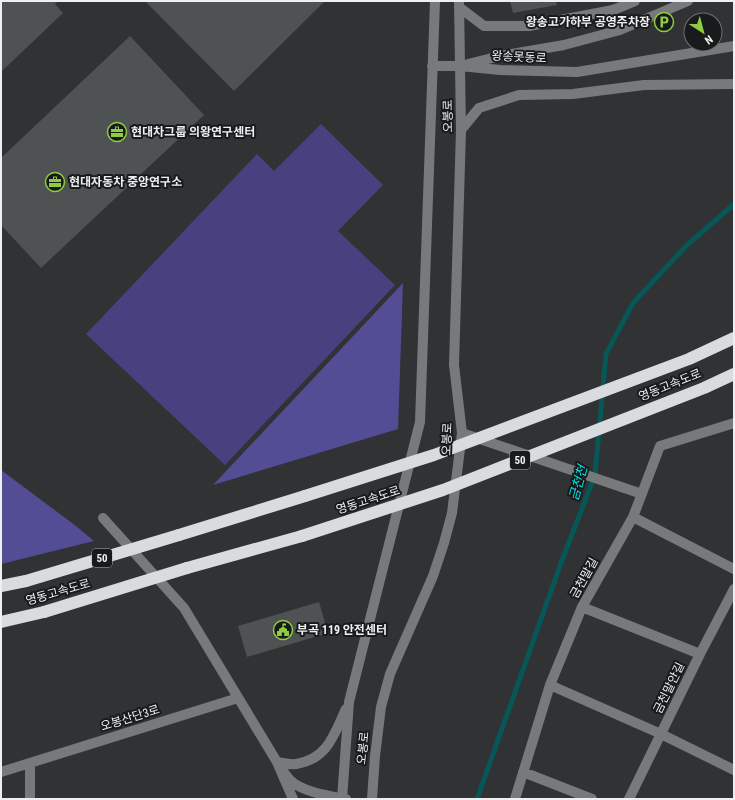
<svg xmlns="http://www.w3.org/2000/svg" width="735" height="800" viewBox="0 0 735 800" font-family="'Roboto Condensed','Noto Sans KR',sans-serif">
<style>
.green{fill:#47427f}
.forest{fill:#534d95}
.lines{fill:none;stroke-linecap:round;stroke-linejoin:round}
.stream{stroke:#085758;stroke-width:5}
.building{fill:#4f5253}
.minor{stroke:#78797a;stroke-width:10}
.highway{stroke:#d9dbde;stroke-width:12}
.highway-bridge{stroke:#d9dbde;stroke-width:12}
.labels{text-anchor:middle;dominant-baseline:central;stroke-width:4;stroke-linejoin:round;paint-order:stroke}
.shield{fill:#191a1b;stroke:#aeafb0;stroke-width:1}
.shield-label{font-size:11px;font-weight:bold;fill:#eeeff0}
.poi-label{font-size:12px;font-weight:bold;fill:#eeeff0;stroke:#191a1b;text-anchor:start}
.street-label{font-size:12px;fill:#eeeff0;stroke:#191a1b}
.water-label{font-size:13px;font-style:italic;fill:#01e7eb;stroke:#191a1b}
</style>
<rect width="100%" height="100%" fill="#303234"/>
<!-- green -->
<path class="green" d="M 321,124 L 383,185 L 338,231 L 395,285 L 225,465 L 86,334 L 257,154 L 274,171 Z"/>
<!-- forest -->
<path class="forest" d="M 403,283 L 398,429 L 213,485 Z
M 1,470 L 76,526 L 94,541 L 1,564 Z"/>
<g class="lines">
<!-- stream -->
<path class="stream" d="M 477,799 L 561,563 L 595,475 L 606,354 L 633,303 L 686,246 L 734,204"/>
</g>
<!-- building -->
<path class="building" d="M 1,1 L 58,1 L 55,4 L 63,13 L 1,72 Z
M 145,1 L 325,1 L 234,91 Z
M 510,1 L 556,1 L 557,5 L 513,13 Z
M 130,36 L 204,115 L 41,268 L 1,225 L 1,158 Z
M 319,602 L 328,633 L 247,657 L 238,626 Z"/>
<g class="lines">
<!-- minor -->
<path class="minor" d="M 459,7 L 484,26 L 529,26 L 613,10 L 635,1
M 468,64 L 500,56 L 564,45 L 620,30 L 688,1
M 432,66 L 460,66 L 500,70 L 577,72 L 734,46
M 461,130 L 479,108 L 519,95 L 573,94 L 644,85 L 734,84
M 462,433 L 642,494
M 633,517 L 734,569
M 103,518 L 184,608 L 277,762 C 281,768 285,775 290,780 C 302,792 329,796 346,799
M 582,607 L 700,654
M 550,685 L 661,734 L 734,770
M 30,763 L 30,799
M 1,772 L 238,698
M 523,772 L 592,799
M 293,799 L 277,762 C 283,763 290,765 296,764 C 328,759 334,734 346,709
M 342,799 L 349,702 L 420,422 L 435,1
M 372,799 L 375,756 L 381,707 L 390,674 L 433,576 L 444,543 L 452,513 L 462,433 L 454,365 L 461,130 L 459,1
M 515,799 L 550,685 L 582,607 L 633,517 L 660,446 L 734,423
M 629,799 L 700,654 L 734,589"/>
<!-- highway -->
<path class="highway" d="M 179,535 L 305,496
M 187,568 L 302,536
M 1,586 L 26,581
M 1,622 L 44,612"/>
<!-- highway-bridge -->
<path class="highway-bridge" d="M 305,496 L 434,455 L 689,359 L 734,338
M 302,536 L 443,490 L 704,388 L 734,374
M 26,581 L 179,535
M 44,612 L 187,568"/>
</g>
<!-- icons -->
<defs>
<symbol id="parking-ring" viewBox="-11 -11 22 22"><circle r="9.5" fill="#191a1b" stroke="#8ecd42" stroke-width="1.5"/><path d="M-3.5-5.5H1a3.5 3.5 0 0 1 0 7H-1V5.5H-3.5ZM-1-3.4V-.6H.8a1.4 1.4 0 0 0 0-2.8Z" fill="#8ecd42"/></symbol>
<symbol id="office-ring" viewBox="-11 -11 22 22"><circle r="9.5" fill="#191a1b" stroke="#8ecd42" stroke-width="1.5"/><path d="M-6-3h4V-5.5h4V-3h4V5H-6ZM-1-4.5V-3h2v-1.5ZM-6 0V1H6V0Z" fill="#8ecd42"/></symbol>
<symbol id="civic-ring" viewBox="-11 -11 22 22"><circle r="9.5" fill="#191a1b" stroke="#8ecd42" stroke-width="1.5"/><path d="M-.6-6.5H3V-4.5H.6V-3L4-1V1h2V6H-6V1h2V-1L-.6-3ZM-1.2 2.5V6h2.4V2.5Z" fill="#8ecd42"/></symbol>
</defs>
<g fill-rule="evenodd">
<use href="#parking-ring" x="653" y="11" width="22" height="22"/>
<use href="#office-ring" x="106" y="121" width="22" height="22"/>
<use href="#office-ring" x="44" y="171" width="22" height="22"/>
<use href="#civic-ring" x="272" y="619" width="22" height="22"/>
</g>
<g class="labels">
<!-- shield labels -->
<g class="shield">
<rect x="510" y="451" width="20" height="18" rx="3"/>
<rect x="92" y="549" width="20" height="18" rx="3"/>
</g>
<g class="shield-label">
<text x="520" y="460">50</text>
<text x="102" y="558">50</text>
</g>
<!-- poi labels -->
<g class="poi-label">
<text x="650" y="22" text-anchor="end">왕송고가하부 공영주차장</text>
<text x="131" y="132">현대차그룹 의왕연구센터</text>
<text x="69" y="182">현대자동차 중앙연구소</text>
<text x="297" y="630">부곡 119 안전센터</text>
</g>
<!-- street labels -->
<g class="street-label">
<text transform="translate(519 57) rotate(3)">왕송못동로</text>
<text transform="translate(448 116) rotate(-91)">오봉로</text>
<text transform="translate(670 385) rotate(-22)">영동고속도로</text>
<text transform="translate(447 439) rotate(-88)">오봉로</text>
<text transform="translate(368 500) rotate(-18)">영동고속도로</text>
<text transform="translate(584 578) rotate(-61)">금천말길</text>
<text transform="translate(58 592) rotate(-16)">영동고속도로</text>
<text transform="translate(669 688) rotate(-64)">금천말안길</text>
<text transform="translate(130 718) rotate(-17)">오봉산단3로</text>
<text transform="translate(363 748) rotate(-84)">오봉로</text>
</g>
<!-- water labels -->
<g class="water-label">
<text transform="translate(578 483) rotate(-74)">금천천</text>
</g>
</g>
<!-- border -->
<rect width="735" height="800" fill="none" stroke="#eeeff0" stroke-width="4"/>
<!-- north arrow -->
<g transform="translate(703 32) rotate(144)"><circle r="19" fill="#191a1b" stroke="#6e6f70"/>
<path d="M0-3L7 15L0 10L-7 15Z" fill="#8ecd42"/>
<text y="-6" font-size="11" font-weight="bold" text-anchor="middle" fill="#eeeff0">N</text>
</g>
</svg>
